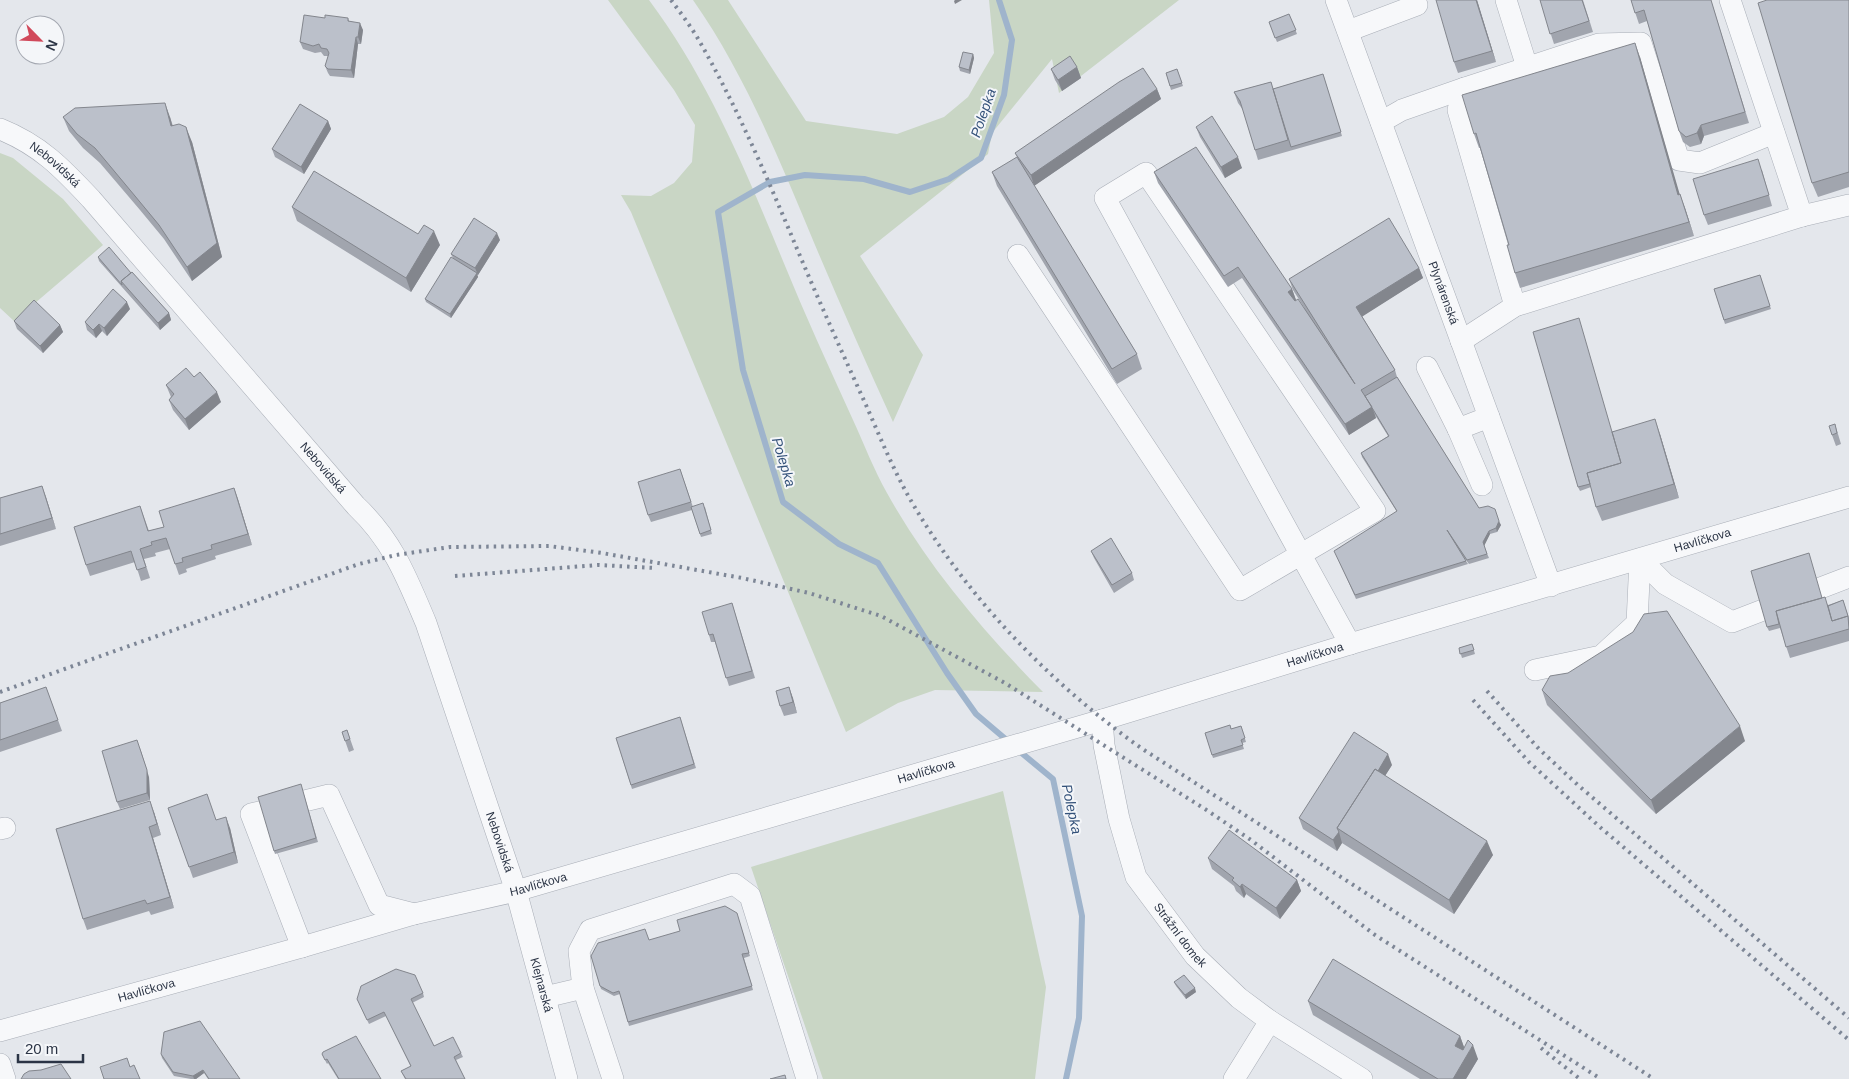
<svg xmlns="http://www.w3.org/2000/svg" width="1849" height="1079" viewBox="0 0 1849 1079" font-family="Arial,sans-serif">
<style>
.green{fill:#c9d6c5}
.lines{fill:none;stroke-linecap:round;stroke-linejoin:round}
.stream{stroke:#9fb4cc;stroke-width:6}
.minor-casing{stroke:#a9aeb7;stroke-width:22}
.minor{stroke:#f7f8fa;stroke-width:21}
.rail{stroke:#7d8696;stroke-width:4;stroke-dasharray:2.5 5;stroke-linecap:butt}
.wall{fill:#a1a5ae}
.shaded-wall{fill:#83868d}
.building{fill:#bbc0ca;stroke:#83868d}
.labels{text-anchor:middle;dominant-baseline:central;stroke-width:4;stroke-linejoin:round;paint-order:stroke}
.street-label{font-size:12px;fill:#2b3445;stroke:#f4f6f9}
.water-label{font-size:14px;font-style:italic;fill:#34527a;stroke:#f4f6f9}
</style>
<rect width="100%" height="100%" fill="#e4e7ec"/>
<!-- green -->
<path class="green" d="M 608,0 L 649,0 C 708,79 746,171 783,261 C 805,315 829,367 853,420 C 864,444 874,470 887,493 C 928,567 984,632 1043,692 L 935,690 L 898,703 L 846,732 L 631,212 L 621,195 L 651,196 L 674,183 L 692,162 L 695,125 L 674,90 Z
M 693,0 L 728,0 L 806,121 L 897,134 L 944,117 L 968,97 L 994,53 L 989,0 L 1179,0 L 1059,93 L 1052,59 L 992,133 L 988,154 L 860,256 L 923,355 L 893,422 C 866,363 840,304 815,245 C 780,161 745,74 693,0 Z
M 0,153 L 13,158 L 63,199 L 103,245 L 14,321 L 0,308 Z
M 1003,791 L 1046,987 L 1035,1079 L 823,1079 L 751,867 Z"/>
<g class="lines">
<!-- stream -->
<path class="stream" d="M 999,0 L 1012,40 L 1004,95 L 981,158 L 949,179 L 910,192 L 864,179 L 805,175 L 770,182 L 718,212 L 743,370 L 783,502 L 839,544 L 878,563 L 947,673 L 976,714 L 1009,742
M 1018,750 L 1053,779 L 1082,916 L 1079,1018 L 1066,1079"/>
<defs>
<g id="minor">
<path id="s1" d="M 1336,0 L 1551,586"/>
<path d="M 1506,0 L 1527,67"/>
<path d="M 1730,0 L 1802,216"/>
<path d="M 1348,31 L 1417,5 L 1415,0"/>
<path d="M 1381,122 L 1402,110 L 1465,88"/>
<path id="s2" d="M 0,129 C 40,145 62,168 91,199 L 356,506 C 393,541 407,578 426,623 L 516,891 L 567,1079"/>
<path d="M 1018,255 L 1240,590 L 1375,511 L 1146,173 L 1105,198 L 1301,555 L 1350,644"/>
<path d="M 1515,306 L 1458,110 L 1465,88 L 1599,44 L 1641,43 L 1679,160 L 1700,163 L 1774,133"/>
<path d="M 1461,341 L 1515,306 L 1802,216 L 1849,205"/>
<path d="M 1427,367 L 1458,429 L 1489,417"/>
<path d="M 1458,429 L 1482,485"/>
<path d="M 1640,559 L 1665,584 L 1732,622 L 1849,577"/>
<path d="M 1535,670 L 1601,656 L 1637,623 L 1640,559"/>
<path id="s3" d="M 1102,720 L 1104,745 L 1119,819 L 1136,877 L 1195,956 L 1239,998 L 1270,1021 L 1362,1079"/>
<path d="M 0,829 L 5,828"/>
<path d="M 302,947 L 251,814 L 329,795 L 379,905 L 414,914"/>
<path d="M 583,988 L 579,951 L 590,930 L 734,884 L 750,896 L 807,1079"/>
<path d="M 545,997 L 583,988 L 613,1079"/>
<path id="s4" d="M 0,1031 L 302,947 L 414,914 L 516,891 L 1102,720 L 1350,644 L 1849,497"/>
<path d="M 0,1064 L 5,1079"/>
<path d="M 1234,1079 L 1270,1021"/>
</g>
</defs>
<!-- minor casing -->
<use href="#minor" class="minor-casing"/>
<!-- minor -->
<use href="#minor" class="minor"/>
<!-- rail -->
<path class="rail" d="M 671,0 C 680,12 689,24 697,37 C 733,99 762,166 790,232 C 814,290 840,348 866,405 C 880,437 893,469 910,499 C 967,598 1049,682 1141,748 L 1654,1079
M 455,576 L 598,565 L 655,568
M 1487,691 L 1539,749 L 1579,786 L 1849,1018
M 0,692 L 359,564 L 396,555 L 450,547 L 549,546 L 602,553 L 742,578 L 809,593 L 881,616 L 1005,683 L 1208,811 L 1251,840 L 1375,935 L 1601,1079
M 1473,700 L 1529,762 L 1601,828 L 1849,1040
M 1541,1048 L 1580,1079"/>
</g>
<!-- wall -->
<path class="wall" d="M 1477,0 L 1496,62 L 1458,73 L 1454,62 Z
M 1540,0 L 1583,0 L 1593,32 L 1554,44 Z
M 1631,0 L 1711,0 L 1749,123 L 1704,136 L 1701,144 L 1690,147 L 1683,142 L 1679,131 L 1647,21 L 1639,24 Z
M 1849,0 L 1849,187 L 1818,197 L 1812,183 Z
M 1289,14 L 1297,34 L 1277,42 L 1269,22 Z
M 325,18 L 348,18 L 349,21 L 363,30 L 361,44 L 358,44 L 354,78 L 330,76 L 328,73 L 325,66 L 328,56 L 324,56 L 321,52 L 315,53 L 303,49 L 300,42 Z
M 973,54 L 974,58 L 970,74 L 960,71 L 959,67 Z
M 1640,57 L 1679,194 L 1685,208 L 1694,236 L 1520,288 L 1515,273 L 1509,245 L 1480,148 L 1479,148 L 1474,134 Z
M 1077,67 L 1081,78 L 1062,91 L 1055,80 L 1051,69 Z
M 1177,69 L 1183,86 L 1171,90 L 1166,73 Z
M 1323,74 L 1342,136 L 1258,160 L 1243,110 L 1238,103 L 1234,92 L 1271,82 L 1273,89 Z
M 1157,89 L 1161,99 L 1034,186 L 1137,354 L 1142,369 L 1117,384 L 997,186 L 992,172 L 1018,159 L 1015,153 Z
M 63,117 L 170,117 L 173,126 L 192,142 L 222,257 L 192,281 L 164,239 L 140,210 L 100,163 L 83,148 L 69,131 Z
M 328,121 L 331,129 L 304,174 L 275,157 L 272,149 Z
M 1196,127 L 1242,168 L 1225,178 L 1200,137 Z
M 1762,170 L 1772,206 L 1708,225 L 1704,215 Z
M 1154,172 L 1292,289 L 1296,300 L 1305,309 L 1293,290 L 1289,279 L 1419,268 L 1423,278 L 1362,316 L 1395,370 L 1397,377 L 1479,508 L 1501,525 L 1497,532 L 1490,534 L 1484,546 L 1489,558 L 1469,564 L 1462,555 L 1468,564 L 1356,599 L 1336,554 L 1397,512 L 1362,457 L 1361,453 L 1388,436 L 1375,415 L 1376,418 L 1349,435 L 1242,278 L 1228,287 L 1158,183 Z
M 292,207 L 418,234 L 440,245 L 411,292 L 297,221 Z
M 500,240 L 478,275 L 477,275 L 478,277 L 451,318 L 426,302 L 425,299 L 453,258 L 451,254 Z
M 98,257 L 131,273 L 169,313 L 171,320 L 160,330 L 99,261 Z
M 1760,275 L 1771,309 L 1725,324 L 1714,289 Z
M 130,309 L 107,336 L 102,331 L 96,338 L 87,330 L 85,322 Z
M 14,321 L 60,325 L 63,332 L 43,353 L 17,329 Z
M 194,377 L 221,402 L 189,430 L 173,410 L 169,400 L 171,397 L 166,385 Z
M 1835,424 L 1841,444 L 1836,446 L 1832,435 Z
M 1613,431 L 1660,434 L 1679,498 L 1602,521 L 1596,507 L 1591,487 L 1580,491 L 1578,487 Z
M 680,469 L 693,507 L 705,507 L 712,534 L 701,537 L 692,510 L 651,522 L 648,515 Z
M 42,486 L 56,529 L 0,546 L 0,498 Z
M 234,488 L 252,545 L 215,556 L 216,559 L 186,569 L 187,572 L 179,575 L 170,549 L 155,553 L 156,556 L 144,559 L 150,578 L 141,581 L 135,562 L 90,576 L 86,565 L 140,506 L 149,531 L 164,527 Z
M 1091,551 L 1132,573 L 1134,580 L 1114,593 L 1094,558 Z
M 1823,598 L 1828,605 L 1843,600 L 1849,618 L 1849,641 L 1790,658 L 1780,628 L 1769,631 L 1767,627 Z
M 732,603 L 755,678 L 729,686 L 715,642 L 711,642 L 709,635 Z
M 1472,644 L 1475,654 L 1462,658 L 1459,648 Z
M 46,687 L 62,731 L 0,752 L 0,703 Z
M 789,687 L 797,713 L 784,716 L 780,706 Z
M 1542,690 L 1745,741 L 1656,814 L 1547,705 Z
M 680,717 L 696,768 L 632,789 L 616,738 Z
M 1241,726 L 1246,742 L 1242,743 L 1244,749 L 1213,758 L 1205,733 L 1231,729 Z
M 347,730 L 354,750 L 349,752 L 342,732 Z
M 1392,765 L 1385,776 L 1493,855 L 1454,914 L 1342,843 L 1337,851 L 1303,829 L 1299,818 Z
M 149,777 L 150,800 L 120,809 L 117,802 Z
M 302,788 L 318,842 L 275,854 L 274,851 Z
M 168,808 L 217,820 L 230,828 L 238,863 L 193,878 Z
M 154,812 L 161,835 L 153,838 L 174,908 L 151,915 L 149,911 L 87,930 L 83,919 Z
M 1208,858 L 1297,880 L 1301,891 L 1280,919 L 1246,894 L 1244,898 L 1236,891 L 1234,886 L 1212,869 Z
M 738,917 L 750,956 L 744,958 L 753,990 L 629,1026 L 620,994 L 614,996 L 601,989 L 591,956 Z
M 1174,982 L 1196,992 L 1186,999 L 1176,986 Z
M 423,993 L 424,997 L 412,1003 L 434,1046 L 461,1053 L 463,1057 L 456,1060 L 465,1079 L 405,1079 L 401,1071 L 411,1067 L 386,1016 L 369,1024 L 357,999 Z
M 1308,1001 L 1460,1036 L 1464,1047 L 1478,1059 L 1466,1079 L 1420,1079 L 1313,1015 Z
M 161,1054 L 240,1079 L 208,1079 L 204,1073 L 196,1079 L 191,1079 L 174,1076 L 162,1058 Z
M 322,1054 L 381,1079 L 338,1079 L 328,1063 L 327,1064 Z"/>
<!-- shaded-wall -->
<path class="shaded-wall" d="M 955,0 L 962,0 L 955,4 L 954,1 Z
M 1476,0 L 1477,0 L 1496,62 L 1492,51 Z
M 360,23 L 363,30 L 361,44 L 358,37 Z
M 356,37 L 358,44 L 354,78 L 351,70 Z
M 1635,43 L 1640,57 L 1684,209 L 1678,195 Z
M 973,54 L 974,58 L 970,74 L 969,70 Z
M 1077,67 L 1081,78 L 1062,91 L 1058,80 Z
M 1157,89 L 1161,99 L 1034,186 L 1031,175 Z
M 165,103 L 170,117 L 176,140 L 171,126 Z
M 328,121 L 331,129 L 304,174 L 301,167 Z
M 1701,125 L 1704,136 L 1701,144 L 1697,133 Z
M 186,127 L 192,142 L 222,257 L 192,281 L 187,267 Z
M 1238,157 L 1242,168 L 1225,178 L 1221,167 Z
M 1680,194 L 1685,208 L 1694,236 L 1689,222 Z
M 434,231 L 440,245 L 411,292 L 406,278 Z
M 497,233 L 500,240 L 478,275 L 475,268 Z
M 1419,268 L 1423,278 L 1360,318 L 1356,307 Z
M 477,273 L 478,277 L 451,318 L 450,314 Z
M 1292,289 L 1296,300 L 1292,303 L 1288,292 Z
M 127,302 L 130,309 L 107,336 L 104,328 Z
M 169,313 L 171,320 L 160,330 L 158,323 Z
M 99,324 L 102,331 L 96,338 L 93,330 Z
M 60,325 L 63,332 L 43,353 L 40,346 Z
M 217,392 L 221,402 L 189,430 L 185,419 Z
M 1372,407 L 1376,418 L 1349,435 L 1345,424 Z
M 1655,419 L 1660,434 L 1679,498 L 1674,484 Z
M 42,486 L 46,497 L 56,529 L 52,518 Z
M 234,488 L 238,499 L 252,545 L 248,534 Z
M 1499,521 L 1501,525 L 1497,532 L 1496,528 Z
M 1489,531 L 1490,534 L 1484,546 L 1483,542 Z
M 789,687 L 793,698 L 797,713 L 793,702 Z
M 1740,726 L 1745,741 L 1656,814 L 1651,800 Z
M 140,748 L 149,777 L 150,800 L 147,793 Z
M 1388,754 L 1392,765 L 1347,835 L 1340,830 Z
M 150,801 L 154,812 L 161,835 L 157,824 Z
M 226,817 L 230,828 L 238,863 L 234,852 Z
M 149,827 L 153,838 L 174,908 L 170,897 Z
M 1339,832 L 1342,843 L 1337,851 L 1333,840 Z
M 1487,841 L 1493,855 L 1454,914 L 1449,900 Z
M 1297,880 L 1301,891 L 1280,919 L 1276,908 Z
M 1242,884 L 1246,894 L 1244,898 L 1240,887 Z
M 1195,988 L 1196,992 L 1186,999 L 1185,995 Z
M 1460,1036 L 1465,1050 L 1460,1060 L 1455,1046 Z
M 1473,1045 L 1478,1059 L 1466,1079 L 1453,1079 Z
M 203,1070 L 204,1073 L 196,1079 L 194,1079 L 193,1076 Z"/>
<!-- building -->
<path class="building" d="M 1436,0 L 1476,0 L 1492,51 L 1454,62 Z
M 1540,0 L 1582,0 L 1589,21 L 1550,34 Z
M 1631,0 L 1711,0 L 1745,112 L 1701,125 L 1697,133 L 1686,137 L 1679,131 L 1644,10 L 1635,13 Z
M 1767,0 L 1849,0 L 1849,172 L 1812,183 L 1758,3 Z
M 1289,14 L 1296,30 L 1275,38 L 1269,22 Z
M 304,15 L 325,18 L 325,15 L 348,18 L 348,21 L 360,23 L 358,37 L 356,37 L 351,70 L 328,69 L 325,66 L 329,53 L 327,49 L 321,48 L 319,44 L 313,46 L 300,42 Z
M 1635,43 L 1678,195 L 1680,194 L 1689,222 L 1515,273 L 1507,245 L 1509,245 L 1476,133 L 1474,134 L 1462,95 Z
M 963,52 L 973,54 L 969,70 L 959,67 Z
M 1070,56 L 1077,67 L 1058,80 L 1051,69 Z
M 1143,68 L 1157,89 L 1031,175 L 1015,153 L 1119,82 Z
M 1177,69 L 1182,83 L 1170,86 L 1166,73 Z
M 1323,74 L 1341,132 L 1291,147 L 1273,89 Z
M 1271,82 L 1288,140 L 1255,150 L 1240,101 L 1234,92 Z
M 165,103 L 171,126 L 179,124 L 186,127 L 217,243 L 187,267 L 159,225 L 135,196 L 95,148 L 77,134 L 63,117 L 75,108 Z
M 300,104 L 328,121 L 301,167 L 272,149 Z
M 1212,116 L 1238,157 L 1221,167 L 1196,127 Z
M 1196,147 L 1292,289 L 1288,292 L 1295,301 L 1298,299 L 1355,384 L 1289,279 L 1389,218 L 1419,268 L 1356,307 L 1395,370 L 1361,390 L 1372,407 L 1345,424 L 1238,267 L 1224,276 L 1154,172 Z
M 1017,157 L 1137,354 L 1112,369 L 992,172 Z
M 1758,159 L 1769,195 L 1704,215 L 1693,179 Z
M 314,171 L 418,234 L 424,225 L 434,231 L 406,278 L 292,207 Z
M 474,218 L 497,233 L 475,268 L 451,254 Z
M 109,247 L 131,273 L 121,281 L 122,285 L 98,257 Z
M 451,257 L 477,273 L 450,314 L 425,299 Z
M 132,272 L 169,313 L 158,323 L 121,281 Z
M 1760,275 L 1770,306 L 1724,320 L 1714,289 Z
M 113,289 L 127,302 L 104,328 L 99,324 L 93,330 L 85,322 Z
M 34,300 L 60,325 L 40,346 L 14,321 Z
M 1579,318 L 1621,463 L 1587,473 L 1590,484 L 1578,487 L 1533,332 Z
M 186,368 L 194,377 L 200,372 L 217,392 L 185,419 L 169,400 L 174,394 L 166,385 Z
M 1397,377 L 1479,508 L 1488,506 L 1495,509 L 1499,521 L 1496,528 L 1489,531 L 1483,542 L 1487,554 L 1467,560 L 1447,530 L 1466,561 L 1355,595 L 1334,551 L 1397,511 L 1361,453 L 1389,436 L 1365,396 Z
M 1655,419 L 1674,484 L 1596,507 L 1587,473 L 1621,463 L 1612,432 Z
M 1835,424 L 1837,433 L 1832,435 L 1829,426 Z
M 680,469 L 691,502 L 648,515 L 638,482 Z
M 42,486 L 52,518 L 0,534 L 0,498 Z
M 234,488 L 248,534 L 211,545 L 212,549 L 182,558 L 183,562 L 175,564 L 166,538 L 151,542 L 152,545 L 140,549 L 146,567 L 137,570 L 131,551 L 86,565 L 74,527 L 140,506 L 148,531 L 164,527 L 159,511 Z
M 703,503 L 711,530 L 700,534 L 691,507 Z
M 1111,538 L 1132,573 L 1112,585 L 1091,551 Z
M 1809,553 L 1822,598 L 1776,611 L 1779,624 L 1767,627 L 1751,571 Z
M 1825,597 L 1832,621 L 1848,616 L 1849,629 L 1786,647 L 1776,611 Z
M 1843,600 L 1848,616 L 1832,621 L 1828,606 Z
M 732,603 L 752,671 L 726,678 L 713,634 L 709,635 L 702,612 Z
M 1667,611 L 1740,726 L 1651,800 L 1542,690 L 1550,676 L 1568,673 L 1633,632 L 1644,614 Z
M 1472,644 L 1474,650 L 1460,654 L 1459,648 Z
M 46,687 L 58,720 L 0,740 L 0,703 Z
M 789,687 L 793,702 L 780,706 L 776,691 Z
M 680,717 L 694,764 L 631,785 L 616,738 Z
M 1230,725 L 1231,729 L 1241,726 L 1245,738 L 1241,740 L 1243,745 L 1212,755 L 1205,733 Z
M 347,730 L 350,739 L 345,741 L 342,732 Z
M 1354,732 L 1388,754 L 1378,771 L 1375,769 L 1337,828 L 1339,832 L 1333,840 L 1299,818 Z
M 137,740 L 147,770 L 147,793 L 117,802 L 102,751 Z
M 1375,769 L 1487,841 L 1449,900 L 1337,828 Z
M 301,784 L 316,838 L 274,851 L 258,797 Z
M 207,794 L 216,820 L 226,817 L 234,852 L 189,867 L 168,808 Z
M 150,801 L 157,824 L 149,827 L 170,897 L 147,904 L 145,900 L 83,919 L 56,829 Z
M 1229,830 L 1297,880 L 1276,908 L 1242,884 L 1240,887 L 1232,880 L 1234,878 L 1208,858 Z
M 725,906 L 737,913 L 749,953 L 742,954 L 752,986 L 628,1022 L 619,991 L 613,993 L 600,986 L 591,956 L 598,943 L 645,929 L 649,940 L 680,931 L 677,920 Z
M 1333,959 L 1460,1036 L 1455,1046 L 1463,1050 L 1468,1040 L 1473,1045 L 1453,1079 L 1438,1079 L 1308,1001 Z
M 396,969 L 415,975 L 423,993 L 411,999 L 434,1046 L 453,1037 L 461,1053 L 454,1057 L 465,1079 L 406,1079 L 401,1071 L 411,1066 L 384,1012 L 367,1020 L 357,999 L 361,986 Z
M 1184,975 L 1195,988 L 1185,995 L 1174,982 Z
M 200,1021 L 240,1079 L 209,1079 L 203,1070 L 193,1076 L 173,1072 L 161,1054 L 164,1032 Z
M 356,1036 L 381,1079 L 339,1079 L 327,1059 L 325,1060 L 322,1054 L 323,1052 Z
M 127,1058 L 130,1067 L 134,1065 L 140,1079 L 104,1079 L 100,1067 Z
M 61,1064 L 71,1079 L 21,1079 L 24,1074 L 29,1071 L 41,1070 Z
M 785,1075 L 786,1079 L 770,1079 Z"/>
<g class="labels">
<!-- street labels -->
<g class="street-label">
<text stroke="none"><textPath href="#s2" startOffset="66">Nebovidská</textPath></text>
<text stroke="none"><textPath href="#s1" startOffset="312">Plynárenská</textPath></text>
<text stroke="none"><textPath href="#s2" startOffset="471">Nebovidská</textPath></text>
<text stroke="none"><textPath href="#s4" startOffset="1772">Havlíčkova</textPath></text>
<text stroke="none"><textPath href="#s4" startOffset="1368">Havlíčkova</textPath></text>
<text stroke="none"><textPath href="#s4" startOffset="962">Havlíčkova</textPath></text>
<text stroke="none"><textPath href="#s2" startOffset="890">Nebovidská</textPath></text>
<text stroke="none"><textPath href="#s4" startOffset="558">Havlíčkova</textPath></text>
<text stroke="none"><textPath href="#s3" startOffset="234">Strážní domek</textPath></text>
<text stroke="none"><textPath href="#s2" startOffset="1039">Klejnarská</textPath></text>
<text stroke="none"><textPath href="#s4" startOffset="152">Havlíčkova</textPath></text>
</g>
<!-- water labels -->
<g class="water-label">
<text transform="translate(983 113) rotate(-71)">Polepka</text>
<text transform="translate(784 462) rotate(73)">Polepka</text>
<text transform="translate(1072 809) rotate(78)">Polepka</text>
</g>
</g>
<!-- north arrow -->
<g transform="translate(40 40) rotate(114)"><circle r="24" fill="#f4f6f9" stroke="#a4a8b1"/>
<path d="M0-4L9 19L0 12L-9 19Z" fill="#d1495b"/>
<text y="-8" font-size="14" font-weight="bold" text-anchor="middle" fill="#2b3445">N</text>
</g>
<!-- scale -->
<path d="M18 1054v8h65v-8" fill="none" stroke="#2b3445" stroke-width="2.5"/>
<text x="25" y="1054" font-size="15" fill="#2b3445" stroke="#f4f6f9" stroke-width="4" paint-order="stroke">20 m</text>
</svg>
